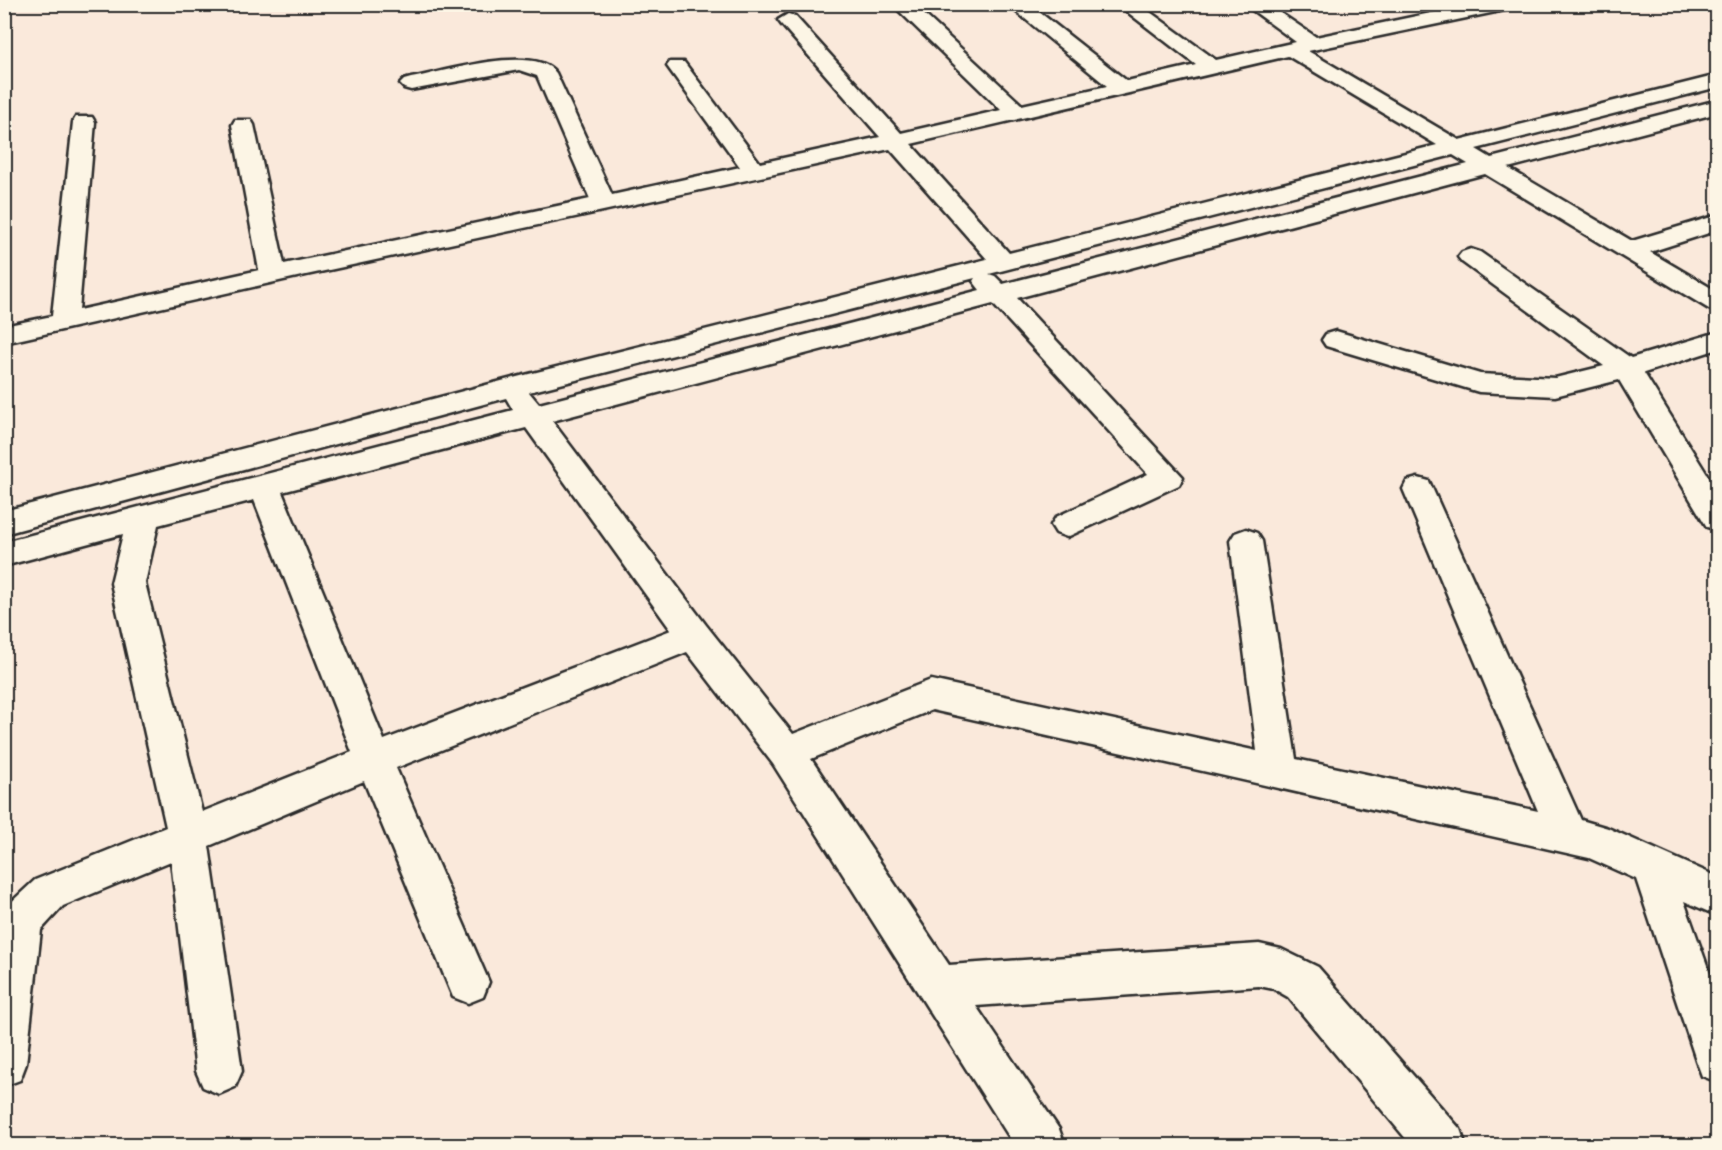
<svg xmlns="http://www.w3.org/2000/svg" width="1722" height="1150" viewBox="0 0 1722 1150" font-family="'Patrick Hand',sans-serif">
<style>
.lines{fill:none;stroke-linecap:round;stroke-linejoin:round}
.minor-casing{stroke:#2b2b2b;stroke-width:5}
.minor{fill:#fcf5e5;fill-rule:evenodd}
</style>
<rect width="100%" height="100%" fill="#fae9db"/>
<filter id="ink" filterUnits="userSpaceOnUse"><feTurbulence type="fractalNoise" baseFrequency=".0167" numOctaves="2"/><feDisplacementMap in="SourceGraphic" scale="12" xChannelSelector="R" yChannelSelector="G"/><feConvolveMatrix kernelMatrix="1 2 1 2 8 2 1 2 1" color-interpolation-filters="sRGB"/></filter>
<g filter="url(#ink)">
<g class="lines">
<defs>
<path id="minor" d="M 892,4 L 913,4 L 1022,105 L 1107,86 L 1007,4 L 1029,4 L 1127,81 L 1196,65 L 1117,4 L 1139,4 L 1216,60 L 1296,42 L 1244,4 L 1267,4 L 1316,37 L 1474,4 L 1514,4 L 1505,10 L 1308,51 L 1459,140 L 1718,75 L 1718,87 L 1476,149 L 1491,158 L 1718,100 L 1718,113 L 1508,168 L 1632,241 L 1718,215 L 1718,230 L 1650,252 L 1718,292 L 1718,311 L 1709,309 L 1485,174 L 1017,298 L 1183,477 L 1179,485 L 1067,537 L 1056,533 L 1051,525 L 1056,517 L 1148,474 L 993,304 L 552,421 L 706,625 L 793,734 L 931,680 L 1257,751 L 1230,541 L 1235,533 L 1246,529 L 1257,533 L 1262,541 L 1296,759 L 1538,811 L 1403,489 L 1407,481 L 1418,478 L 1429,481 L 1581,820 L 1608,828 L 1718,877 L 1718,916 L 1684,901 L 1718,996 L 1718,1082 L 1702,1076 L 1696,1060 L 1636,879 L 1589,858 L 932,710 L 811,759 L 949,965 L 1259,944 L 1281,949 L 1318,967 L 1460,1129 L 1466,1146 L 1412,1146 L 1288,997 L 1274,989 L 1259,986 L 976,1006 L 1059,1129 L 1065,1146 L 1015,1146 L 773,764 L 687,652 L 396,768 L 489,982 L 483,997 L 468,1003 L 453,997 L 364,781 L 209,846 L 242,1071 L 235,1087 L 219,1094 L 203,1087 L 196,1071 L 171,861 L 63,906 L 41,930 L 26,1064 L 20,1080 L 4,1086 L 6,907 L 35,880 L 166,827 L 111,583 L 123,534 L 4,566 L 4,542 L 513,410 L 506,398 L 4,534 L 4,511 L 513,378 L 987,259 L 890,149 L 306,275 L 4,343 L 4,326 L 52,316 L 73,122 L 76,117 L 92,117 L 95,122 L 79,310 L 259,270 L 232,125 L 235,120 L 251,120 L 254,125 L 284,264 L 590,199 L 537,76 L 519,70 L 411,90 L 404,88 L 400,84 L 404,80 L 411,78 C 442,72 536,43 556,73 L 612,195 L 740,167 L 667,66 L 670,62 L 684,62 L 760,163 L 880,137 L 781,24 L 778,20 L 788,14 L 795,16 L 901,133 L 1001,110 ZM 1288,56 L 1437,145 L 1009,253 L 911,144 ZM 1453,155 L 1468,164 L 1003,284 L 995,276 L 989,274 ZM 975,278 L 973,281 L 980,290 L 539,404 L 529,392 ZM 526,428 L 671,630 L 384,740 L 282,492 ZM 254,500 L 352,752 L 202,812 L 145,583 L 158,525 Z
M 1471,249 L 1480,252 L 1631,358 L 1718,332 L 1718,349 L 1644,373 L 1718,492 L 1718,530 L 1707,527 L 1619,380 L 1555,396 L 1479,392 L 1326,346 L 1322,340 L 1326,334 L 1336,331 L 1480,374 L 1555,378 L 1604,366 L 1462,262 L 1458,257 L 1462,252 Z"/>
</defs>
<!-- minor casing -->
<use href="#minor" class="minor-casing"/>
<!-- minor -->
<use href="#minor" class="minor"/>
</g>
</g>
<!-- margin -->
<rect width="1722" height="1150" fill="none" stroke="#fcf5e5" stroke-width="24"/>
<rect x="12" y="12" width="1698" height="1126" fill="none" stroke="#2b2b2b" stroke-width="2" filter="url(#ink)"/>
</svg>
